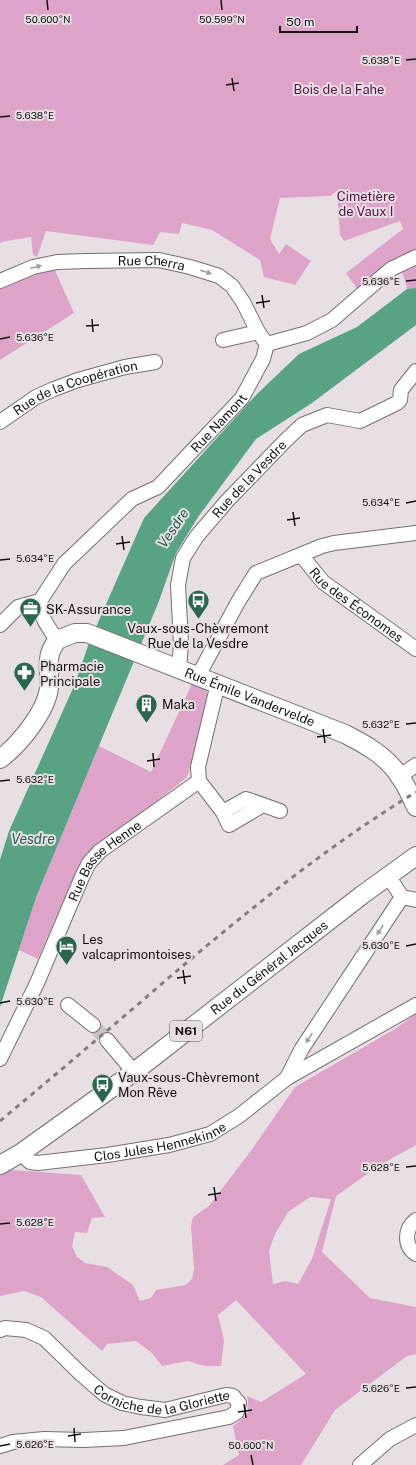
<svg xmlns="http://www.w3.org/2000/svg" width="416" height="1465" viewBox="0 0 416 1465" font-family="'Public Sans',sans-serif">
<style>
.green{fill:#dea3c9;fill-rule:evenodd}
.water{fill:#59a385}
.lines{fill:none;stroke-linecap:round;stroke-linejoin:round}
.minor-tunnel{stroke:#c8c0c5;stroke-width:14;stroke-dasharray:14 7;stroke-linecap:butt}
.minor-casing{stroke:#756e72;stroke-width:16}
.major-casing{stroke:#756e72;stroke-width:20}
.minor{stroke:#fff;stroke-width:14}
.major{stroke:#fff;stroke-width:18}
.rail{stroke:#827d80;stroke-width:3;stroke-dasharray:5 5;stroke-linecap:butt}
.oneway{fill:#a1a0a1}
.ticks{fill:none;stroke:#141213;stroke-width:1.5}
.labels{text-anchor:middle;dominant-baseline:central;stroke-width:4;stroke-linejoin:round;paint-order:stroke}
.shield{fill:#e8dfe4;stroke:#545052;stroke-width:1}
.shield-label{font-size:12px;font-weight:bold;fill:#141213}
.park-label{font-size:13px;fill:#581145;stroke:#e8dfe4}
.street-label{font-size:13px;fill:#141213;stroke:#e8dfe4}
.poi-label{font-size:13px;fill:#141213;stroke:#e8dfe4;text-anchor:start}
.water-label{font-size:14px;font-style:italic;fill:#26604a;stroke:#e8dfe4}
.ticks-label{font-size:10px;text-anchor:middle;fill:#141213;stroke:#e8dfe4;stroke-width:4;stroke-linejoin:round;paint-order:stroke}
</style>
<rect width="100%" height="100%" fill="#e8dfe4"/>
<!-- green -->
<path class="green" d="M 0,0 L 416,0 L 416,288 L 407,289 L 402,271 L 358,290 L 346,273 L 403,229 L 400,221 L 344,241 L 340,235 L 337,191 L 330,196 L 280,198 L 270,239 L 279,254 L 286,244 L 311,261 L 295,285 L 264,277 L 260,260 L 212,230 L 182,223 L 179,234 L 160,232 L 153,245 L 46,231 L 37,257 L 33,255 L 31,237 L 1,242 L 0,244 Z
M 54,268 L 74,313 L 0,360 L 0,287 Z
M 192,684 L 206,689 L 208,697 L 189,772 L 186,778 L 83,859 L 74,876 L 38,959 L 19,950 L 37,895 L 99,746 L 151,772 Z
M 416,1014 L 416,1145 L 380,1165 L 336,1196 L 322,1252 L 370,1298 L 416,1307 L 416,1354 L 407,1356 L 335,1410 L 301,1465 L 223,1465 L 239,1455 L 233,1426 C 246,1416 251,1414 247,1396 L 261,1402 L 306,1374 L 236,1300 L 218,1315 L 224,1340 L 221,1366 L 205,1366 L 188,1361 L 162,1366 L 152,1353 L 136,1341 L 107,1344 L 102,1351 L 41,1297 L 24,1291 L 0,1296 L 0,1175 L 11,1170 L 81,1175 L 105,1217 L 92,1218 L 87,1233 L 75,1232 L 72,1246 L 77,1257 L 85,1263 L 107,1267 L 133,1285 L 140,1301 L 151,1298 L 156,1290 L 186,1285 L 192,1279 L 194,1269 L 191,1226 L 193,1217 L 209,1206 L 253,1148 L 295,1087 L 395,1029 ZM 310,1197 L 331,1199 L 312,1259 L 298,1284 L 285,1281 L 273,1284 L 269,1251 L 275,1234 L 288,1212 Z"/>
<!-- water -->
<path class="water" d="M 416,288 L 416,325 L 312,403 L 256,439 L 198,517 L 176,553 L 159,601 L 37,895 L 0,1007 L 0,860 L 9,831 L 74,686 L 89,643 L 144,518 L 257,394 L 299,354 L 357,327 L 407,289 Z"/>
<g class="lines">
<!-- minor-tunnel -->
<path class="minor-tunnel" d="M 93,1025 L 107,1040"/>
<defs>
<g id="minor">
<path id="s1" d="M 0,281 L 33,267 L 57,262 L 86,261 L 159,260 L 190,267 L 219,276 L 232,286 L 243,302 L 258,332 L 267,344"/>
<path d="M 223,340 L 258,332"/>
<path d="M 267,344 L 307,333 L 332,320 L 391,269 L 416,257"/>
<path id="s2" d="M 0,422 L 36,397 L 54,389 L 78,380 L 125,367 L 155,362"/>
<path id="s3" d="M 301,555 L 323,582 L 416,649"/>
<path id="s4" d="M 40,601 L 64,564 L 132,499 L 158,487 L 242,398 L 263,359 L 267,344"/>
<path d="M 40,601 C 40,617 48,627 57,640"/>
<path d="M 0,625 L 18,607 L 40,601"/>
<path id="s5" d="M 179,669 L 181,644 L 178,585 L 183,558 L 197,536 L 227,501 L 285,441 L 302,425 L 327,415 L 360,421 L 397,403 L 400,400 L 401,390 L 416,371"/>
<path d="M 198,676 L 238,602 L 256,573 L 322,546 L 334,543 L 416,533"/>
<path d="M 400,776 L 416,765"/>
<path d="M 199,781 L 198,767 L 218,683"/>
<path d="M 199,781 L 223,812 L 229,825 L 263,805"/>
<path d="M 223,812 L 246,799 L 280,811"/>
<path d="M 388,876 L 402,897 L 416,900"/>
<path d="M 68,1005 L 93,1025"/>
<path d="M 107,1040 L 134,1072"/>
<path id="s6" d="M 0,1059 L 37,983 L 82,877 L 89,863 L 100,851 L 199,781"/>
<path d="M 287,1078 L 301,1050 L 402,897"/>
<path id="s7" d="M 21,1153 L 30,1162 L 38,1163 L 107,1155 L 169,1145 L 210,1134 L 239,1116 L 287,1078 L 416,1005"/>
<path d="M 416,1220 C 404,1229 404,1246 416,1254"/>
<path id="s8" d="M 0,1330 L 5,1328 L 26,1330 L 44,1338 L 82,1375 L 104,1394 L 122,1403 L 141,1407 L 165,1410 L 226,1395 L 233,1396 L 239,1403 L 237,1412 L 229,1417 L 124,1438 L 84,1440 L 44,1439 L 13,1442 L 0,1446"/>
<path d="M 360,1465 L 390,1439 L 416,1425"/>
</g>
<g id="major">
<path id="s9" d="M 0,759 C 19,745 46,712 49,688 C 50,677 47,664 50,654 C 51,649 55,644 57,640 L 75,633 L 87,633 L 345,734 C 365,744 388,757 400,777 C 407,786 411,797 416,807"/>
<path id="s10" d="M 0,1165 L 21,1153 L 134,1072 L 362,895 L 416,856"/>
</g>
</defs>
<!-- minor casing -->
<use href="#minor" class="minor-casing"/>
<!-- major casing -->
<use href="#major" class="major-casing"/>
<!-- minor -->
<use href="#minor" class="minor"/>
<!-- major -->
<use href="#major" class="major"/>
<!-- rail -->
<path class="rail" d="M 0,1121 C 48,1081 95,1041 143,1000 C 230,925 318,852 416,792"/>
</g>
<!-- one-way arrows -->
<defs><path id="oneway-solid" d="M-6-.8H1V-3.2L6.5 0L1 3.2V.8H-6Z"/></defs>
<g class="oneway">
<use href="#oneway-solid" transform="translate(36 267) rotate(-15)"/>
<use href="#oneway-solid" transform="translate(206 272) rotate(17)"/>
<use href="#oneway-solid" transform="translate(380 930) rotate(123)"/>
<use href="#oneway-solid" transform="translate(309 1038) rotate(123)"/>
</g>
<!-- ticks -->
<path class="ticks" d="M 47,0 L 48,10M 221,0 L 222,10M 406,60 L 416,59M 232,78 L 234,91M 226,85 L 239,83M 0,117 L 10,116M 406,281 L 416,280M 262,295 L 264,308M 256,303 L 270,301M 92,319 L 93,332M 86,326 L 99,325M 0,339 L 10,337M 406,503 L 416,501M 293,512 L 295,526M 287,520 L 300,518M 122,536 L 124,550M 116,544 L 130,542M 0,560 L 10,559M 406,724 L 416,723M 323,729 L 325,743M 317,737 L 331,735M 153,753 L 154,767M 147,761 L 160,759M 0,781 L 10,780M 406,946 L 416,944M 183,970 L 185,984M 177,978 L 191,976M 0,1003 L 10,1001M 406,1167 L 416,1166M 214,1187 L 216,1201M 208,1195 L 221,1193M 0,1224 L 10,1223M 406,1388 L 416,1387M 244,1404 L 246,1418M 238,1412 L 252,1410M 74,1428 L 75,1442M 68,1436 L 81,1434M 0,1446 L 10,1444M 251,1455 L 253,1465"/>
<!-- icons -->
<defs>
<symbol id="bus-pin" viewBox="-11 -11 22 30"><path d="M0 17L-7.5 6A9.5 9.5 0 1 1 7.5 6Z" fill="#2a654e" stroke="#e8dfe4"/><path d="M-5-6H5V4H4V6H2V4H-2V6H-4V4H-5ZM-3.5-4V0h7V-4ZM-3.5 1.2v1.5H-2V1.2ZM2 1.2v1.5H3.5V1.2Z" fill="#fff"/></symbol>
<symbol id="office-pin" viewBox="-11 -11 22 30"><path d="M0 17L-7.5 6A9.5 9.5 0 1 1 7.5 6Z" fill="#2a654e" stroke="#e8dfe4"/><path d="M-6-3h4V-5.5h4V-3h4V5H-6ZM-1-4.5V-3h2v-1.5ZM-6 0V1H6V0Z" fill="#fff"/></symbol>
<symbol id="pharmacy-pin" viewBox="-11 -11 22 30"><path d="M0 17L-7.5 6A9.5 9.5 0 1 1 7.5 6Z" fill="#2a654e" stroke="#e8dfe4"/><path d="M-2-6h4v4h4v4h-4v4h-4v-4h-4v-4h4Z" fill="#fff"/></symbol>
<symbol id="building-pin" viewBox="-11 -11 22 30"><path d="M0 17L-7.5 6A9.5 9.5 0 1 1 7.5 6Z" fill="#2a654e" stroke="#e8dfe4"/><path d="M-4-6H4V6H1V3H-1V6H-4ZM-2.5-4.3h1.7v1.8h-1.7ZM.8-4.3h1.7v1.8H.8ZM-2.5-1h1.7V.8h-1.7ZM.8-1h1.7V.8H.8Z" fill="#fff"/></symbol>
<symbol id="hotel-pin" viewBox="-11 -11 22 30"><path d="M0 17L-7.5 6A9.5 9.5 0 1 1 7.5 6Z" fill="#2a654e" stroke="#e8dfe4"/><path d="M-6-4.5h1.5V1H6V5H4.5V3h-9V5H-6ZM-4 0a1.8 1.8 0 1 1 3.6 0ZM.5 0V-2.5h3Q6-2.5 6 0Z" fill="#fff"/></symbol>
</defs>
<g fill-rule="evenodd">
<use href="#bus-pin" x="186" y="588" width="25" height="34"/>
<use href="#office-pin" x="18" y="596" width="25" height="34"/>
<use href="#pharmacy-pin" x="12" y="660" width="25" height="34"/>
<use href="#building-pin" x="134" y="692" width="25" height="34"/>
<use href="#hotel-pin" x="54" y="934" width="25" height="34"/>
<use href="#bus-pin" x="90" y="1072" width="25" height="34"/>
</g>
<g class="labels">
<!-- shield labels -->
<rect class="shield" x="170" y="1021" width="32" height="20" rx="3"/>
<g class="shield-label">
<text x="186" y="1031">N61</text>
</g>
<!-- park labels -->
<g class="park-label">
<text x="339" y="89">Bois de la Fahe</text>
<text x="366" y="196">Cimetière<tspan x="366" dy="15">de Vaux I</tspan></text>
</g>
<!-- street labels -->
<g class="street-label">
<text stroke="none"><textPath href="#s1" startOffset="155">Rue Cherra</textPath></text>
<text stroke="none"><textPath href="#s2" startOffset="84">Rue de la Coopération</textPath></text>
<text stroke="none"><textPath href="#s4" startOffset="255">Rue Namont</textPath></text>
<text stroke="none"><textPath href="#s5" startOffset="215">Rue de la Vesdre</textPath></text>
<text stroke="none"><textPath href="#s3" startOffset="75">Rue des Économes</textPath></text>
<text stroke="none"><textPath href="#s9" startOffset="344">Rue Émile Vandervelde</textPath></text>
<text stroke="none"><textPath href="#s6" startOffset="227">Rue Basse Henne</textPath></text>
<text stroke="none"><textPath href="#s10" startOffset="334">Rue du Général Jacques</textPath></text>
<text stroke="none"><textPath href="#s7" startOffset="145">Clos Jules Hennekinne</textPath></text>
<text stroke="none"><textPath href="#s8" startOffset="188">Corniche de la Gloriette</textPath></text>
</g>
<!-- poi labels -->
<g class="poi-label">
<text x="46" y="609">SK-Assurance</text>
<text x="198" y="628" text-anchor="middle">Vaux-sous-Chèvremont<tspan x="198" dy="15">Rue de la Vesdre</tspan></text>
<text x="40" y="666">Pharmacie<tspan x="40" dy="15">Principale</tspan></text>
<text x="162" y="704">Maka</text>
<text x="82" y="939">Les<tspan x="82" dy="15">valcaprimontoises</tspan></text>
<text x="118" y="1077">Vaux-sous-Chèvremont<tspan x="118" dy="15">Mon Rêve</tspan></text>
</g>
<!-- water labels -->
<g class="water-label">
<text transform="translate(173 528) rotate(-56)">Vesdre</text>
<text x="33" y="839">Vesdre</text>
</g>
</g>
<g class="ticks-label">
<text x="48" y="23">50.600°N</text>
<text x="222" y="23">50.599°N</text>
<text x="381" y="64">5.638°E</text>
<text x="35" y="119">5.638°E</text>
<text x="381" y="285">5.636°E</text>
<text x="35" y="341">5.636°E</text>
<text x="381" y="506">5.634°E</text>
<text x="35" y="562">5.634°E</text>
<text x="381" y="728">5.632°E</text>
<text x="35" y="783">5.632°E</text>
<text x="381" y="949">5.630°E</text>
<text x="35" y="1005">5.630°E</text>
<text x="381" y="1171">5.628°E</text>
<text x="35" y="1226">5.628°E</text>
<text x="381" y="1392">5.626°E</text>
<text x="35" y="1448">5.626°E</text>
<text x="251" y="1449">50.600°N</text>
</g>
<!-- scale -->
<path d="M280 26v6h77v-6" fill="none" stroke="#141213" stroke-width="2"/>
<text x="286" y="26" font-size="12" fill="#141213" stroke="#e8dfe4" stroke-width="3" paint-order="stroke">50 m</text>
</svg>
